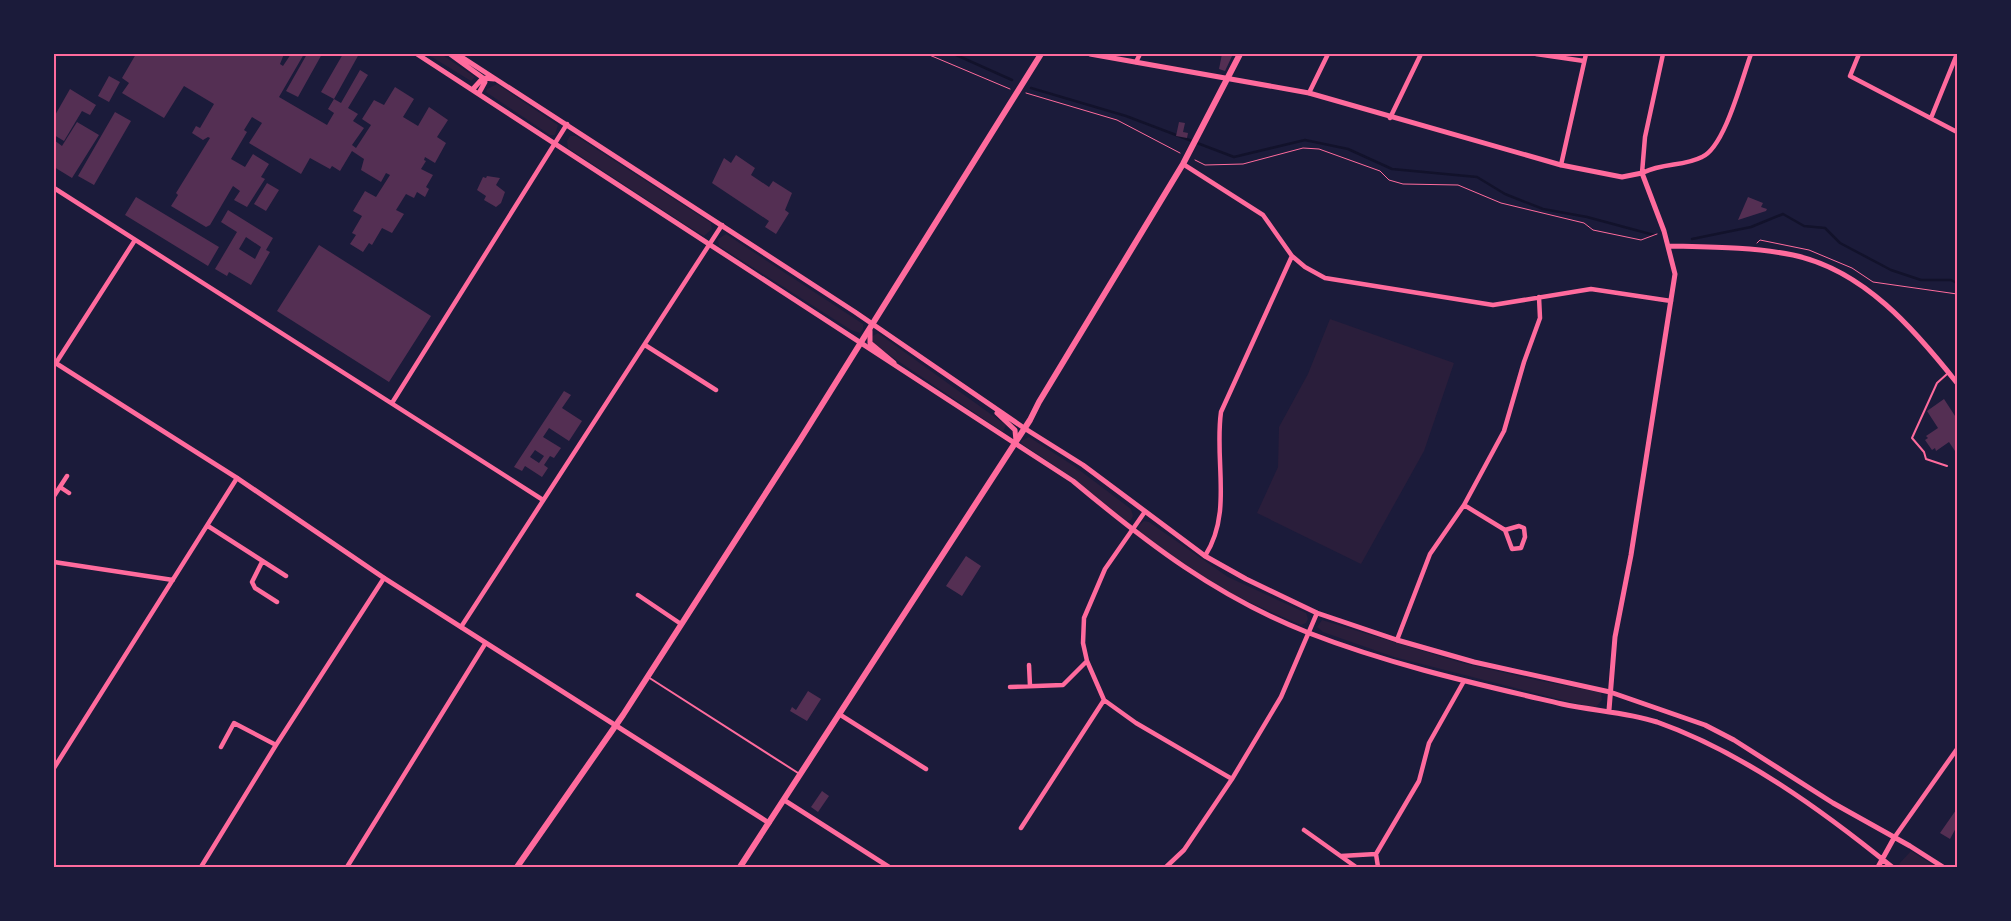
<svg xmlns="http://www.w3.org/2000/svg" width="2011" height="921" viewBox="0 0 2011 921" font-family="Overpass,sans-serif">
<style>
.green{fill:#2a1e3b}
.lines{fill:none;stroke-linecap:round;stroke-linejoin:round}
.stream{stroke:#12122b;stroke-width:2.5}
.building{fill:#542f53;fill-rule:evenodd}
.path{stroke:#ff6b9d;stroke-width:1}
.service{stroke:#ff6b9d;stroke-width:2}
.minor{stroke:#ff6b9d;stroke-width:4.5}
.tertiary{stroke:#ff6b9d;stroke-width:5}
.primary{stroke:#ff6b9d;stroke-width:6}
.neatline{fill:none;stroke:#ff6b9d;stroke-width:2}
</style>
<rect width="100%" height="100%" fill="#1b1b3a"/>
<!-- green -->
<path class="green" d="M 427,54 L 441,54 L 475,77 L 471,81 Z
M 497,84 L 558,125 L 555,135 L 550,135 L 486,92 L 487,89 Z
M 570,136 L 576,136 L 711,223 L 712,229 L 704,236 L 686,225 L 568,148 L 567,141 Z
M 726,234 L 863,324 L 863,329 L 860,333 L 851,330 L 719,246 L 718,239 Z
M 1330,319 L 1454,363 L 1424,451 L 1361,564 L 1257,513 L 1278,467 L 1279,427 L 1308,374 Z
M 878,333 L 1006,425 L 1003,432 L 873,344 L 871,337 Z
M 1029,437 L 1074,466 L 1131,509 L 1133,516 L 1131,520 L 1126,521 L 1073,478 L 1022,444 L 1021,441 Z
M 1144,521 L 1149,522 L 1228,577 L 1306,613 L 1308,619 L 1306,623 L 1301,625 C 1274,613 1247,602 1221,588 C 1192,572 1165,551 1139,531 L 1138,526 Z
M 1322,620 L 1462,663 L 1536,680 L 1598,692 L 1601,693 L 1602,700 L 1596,707 L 1590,707 L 1394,657 L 1323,632 L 1317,627 Z
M 1911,851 L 1936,867 L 1902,867 L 1899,864 Z"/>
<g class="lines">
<!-- stream -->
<path class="stream" d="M 954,54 L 1012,80
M 1031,88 L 1126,116 L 1234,157 L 1305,140 L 1348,149 L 1392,169 L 1477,177 L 1505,194 L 1543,209 L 1587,217 L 1654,235
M 1692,239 L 1751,227 L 1783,214 L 1804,226 L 1825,228 L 1840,243 L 1891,270 L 1921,280 L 1951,280 L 1957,283"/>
</g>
<!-- building -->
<path class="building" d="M 136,54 L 284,54 L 280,64 L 283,66 L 291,54 L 304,54 L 279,97 L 327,125 L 334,113 L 328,109 L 334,99 L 321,92 L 343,54 L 359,54 L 334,99 L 341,103 L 360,70 L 368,75 L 348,108 L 358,114 L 353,121 L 364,128 L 352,145 L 356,148 L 371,125 L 362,119 L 374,100 L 384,105 L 395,87 L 414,99 L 403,117 L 418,126 L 429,107 L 448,120 L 437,137 L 446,143 L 435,163 L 425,157 L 424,160 L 426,161 L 421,169 L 433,175 L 426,187 L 429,189 L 425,197 L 417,192 L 414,198 L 406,194 L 396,210 L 404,214 L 392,233 L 382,228 L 372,245 L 369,243 L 363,252 L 350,244 L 356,235 L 352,233 L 362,216 L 353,211 L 365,191 L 376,197 L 390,175 L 386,173 L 381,182 L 361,170 L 364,159 L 352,151 L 340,171 L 332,166 L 330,169 L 310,158 L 301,174 L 249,143 L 262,123 L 252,117 L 244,130 L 247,132 L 231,159 L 245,167 L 253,154 L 269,164 L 261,177 L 265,179 L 247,207 L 234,200 L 240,191 L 233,186 L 210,225 L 206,227 L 171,206 L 178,195 L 176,193 L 210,138 L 208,137 L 203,140 L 192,133 L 196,126 L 200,128 L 214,104 L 184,86 L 164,118 L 122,93 L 129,83 L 122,78 Z
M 307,54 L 322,54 L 298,97 L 286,91 Z
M 1222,54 L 1233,54 L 1225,71 L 1219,69 Z
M 109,76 L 120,82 L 109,102 L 98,96 Z
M 70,89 L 96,105 L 90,115 L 82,111 L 64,141 L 54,135 L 54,117 Z
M 115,112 L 131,121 L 94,185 L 78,176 Z
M 77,122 L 99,135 L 72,178 L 54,167 L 54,140 L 62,146 Z
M 1179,122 L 1185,123 L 1183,132 L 1188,133 L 1187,138 L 1176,136 Z
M 736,155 L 755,168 L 751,175 L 769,187 L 773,181 L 792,193 L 785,210 L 789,213 L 776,234 L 765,227 L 769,221 L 712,183 L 724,158 L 731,163 Z
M 487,176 L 500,178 L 496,185 L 505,192 L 501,203 L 496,207 L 484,200 L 486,196 L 477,190 L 483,177 L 486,178 Z
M 267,183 L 279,190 L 266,211 L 254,204 Z
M 136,197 L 219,247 L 208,266 L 125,215 Z
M 1748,197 L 1763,203 L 1761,207 L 1767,209 L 1766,211 L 1738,220 Z
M 228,210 L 273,238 L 266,250 L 270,252 L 251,285 L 229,272 L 227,276 L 215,269 L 237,232 L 221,222 ZM 246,237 L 261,247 L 255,259 L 239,249 Z
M 319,245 L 431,316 L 389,382 L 277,311 Z
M 564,391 L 571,395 L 562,408 L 582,421 L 569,441 L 549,428 L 543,437 L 561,448 L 554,458 L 550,456 L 544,465 L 548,468 L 542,477 L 525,466 L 522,471 L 514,467 ZM 535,450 L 544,456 L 539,463 L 530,457 Z
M 1944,399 L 1957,419 L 1957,454 L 1949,442 L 1936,451 L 1935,448 L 1932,450 L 1925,440 L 1928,438 L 1926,436 L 1938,428 L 1927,411 Z
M 966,556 L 981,566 L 962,596 L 946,586 Z
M 808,691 L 821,699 L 807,721 L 790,711 L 792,707 L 796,710 Z
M 822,791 L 829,796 L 818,812 L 811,807 Z
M 1956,810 L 1957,826 L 1950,839 L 1940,833 Z"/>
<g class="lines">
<!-- path -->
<path class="path" d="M 927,54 L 1010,89
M 1026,93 L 1117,120 L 1180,153
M 1195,160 L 1205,165 L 1243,164 L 1303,148 L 1319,149 L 1380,171 L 1389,180 L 1403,184 L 1458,185 L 1501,203 L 1584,223 L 1593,230 L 1641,240 L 1657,234
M 1757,243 L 1760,240 L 1809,250 L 1852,268 L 1873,282 L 1957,294"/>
<!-- service -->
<path class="service" d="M 1947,374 L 1937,383 L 1912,438 L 1924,452 L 1926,459 L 1947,466
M 648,677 L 798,773"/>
<!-- minor -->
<path class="minor" d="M 1536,54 L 1584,61
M 1663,54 L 1645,137 L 1642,173 C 1665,162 1682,167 1702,157 C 1725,147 1742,78 1751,54
M 1859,54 L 1850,76 L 1957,132
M 1136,62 L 1140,54
M 1309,93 L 1328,54
M 1390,118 L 1421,54
M 1931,118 L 1957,54
M 1183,164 L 1263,215 L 1292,256 L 1305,267 L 1325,278 L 1493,305 L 1591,289 L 1671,301
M 1561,165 L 1586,54
M 54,188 L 543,500
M 645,345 L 716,390
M 56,363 L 135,240
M 392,403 L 567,124
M 60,487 L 69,493
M 54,496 L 67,476
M 1464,505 L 1505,530 L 1512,549 L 1521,548 L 1525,537 L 1524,528 L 1519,526 L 1505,530
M 1144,513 L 1105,569 L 1084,618 L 1083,643 L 1087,661 L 1104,700 L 1136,723 L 1232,779
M 208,526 L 286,576
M 1205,556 C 1233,512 1214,461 1221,412 L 1292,256
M 54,562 L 173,580
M 262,562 L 252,582 L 255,588 L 277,602
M 638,595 L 681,624
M 461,627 L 722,225
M 1397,640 L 1430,554 L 1464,505 L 1504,431 L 1524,362 L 1540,318 L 1539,297
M 1029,665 L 1030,686
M 1010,687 L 1063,685 L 1087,661
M 839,714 L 926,769
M 221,747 L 234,723 L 276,745
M 54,768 L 237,478
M 1021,828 L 1104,700
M 1304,830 L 1356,867
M 1894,838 L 1957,749
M 1376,854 L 1378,867
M 1341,856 L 1376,854 L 1419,781 L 1429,743 L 1464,681
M 201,867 L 276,745 L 384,578
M 347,867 L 485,644
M 1166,867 L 1184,850 L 1232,779 L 1281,697 L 1317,613"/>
<!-- tertiary -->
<path class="tertiary" d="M 417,54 L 1073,481 C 1147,543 1217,597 1309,633 C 1391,665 1477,684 1562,704 C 1594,711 1626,712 1657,722 C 1742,752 1823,811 1892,867
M 450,54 L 483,78 L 485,82 L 479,93
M 457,54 L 855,312 L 1024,428 L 1083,465 L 1205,556 L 1246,579 L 1317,613 L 1397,640 L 1474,662 L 1610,692 L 1705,725 L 1734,740 L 1833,803 L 1910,846 L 1943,867
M 1090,54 L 1309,93 L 1561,165 L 1622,177 L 1642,173 L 1664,231 L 1675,274 L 1631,555 L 1615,637 L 1609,710
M 473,89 L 483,78 L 494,79
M 1669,246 C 1710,247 1753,247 1793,255 C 1864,270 1915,330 1957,383
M 870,331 L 870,343 L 894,363
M 54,362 L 237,478 L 384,578 L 769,823
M 997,413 L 1015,430 L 1016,441
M 784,800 L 889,867
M 1878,867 L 1894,838"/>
<!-- primary -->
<path class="primary" d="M 517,867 L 623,715 L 800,440 L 1041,54
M 740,867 L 1030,420 L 1039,402 L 1183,164 L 1240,54"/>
</g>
<!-- border -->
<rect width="2011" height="921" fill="none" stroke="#1b1b3a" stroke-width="110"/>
<rect x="55" y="55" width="1901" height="811" class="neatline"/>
</svg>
